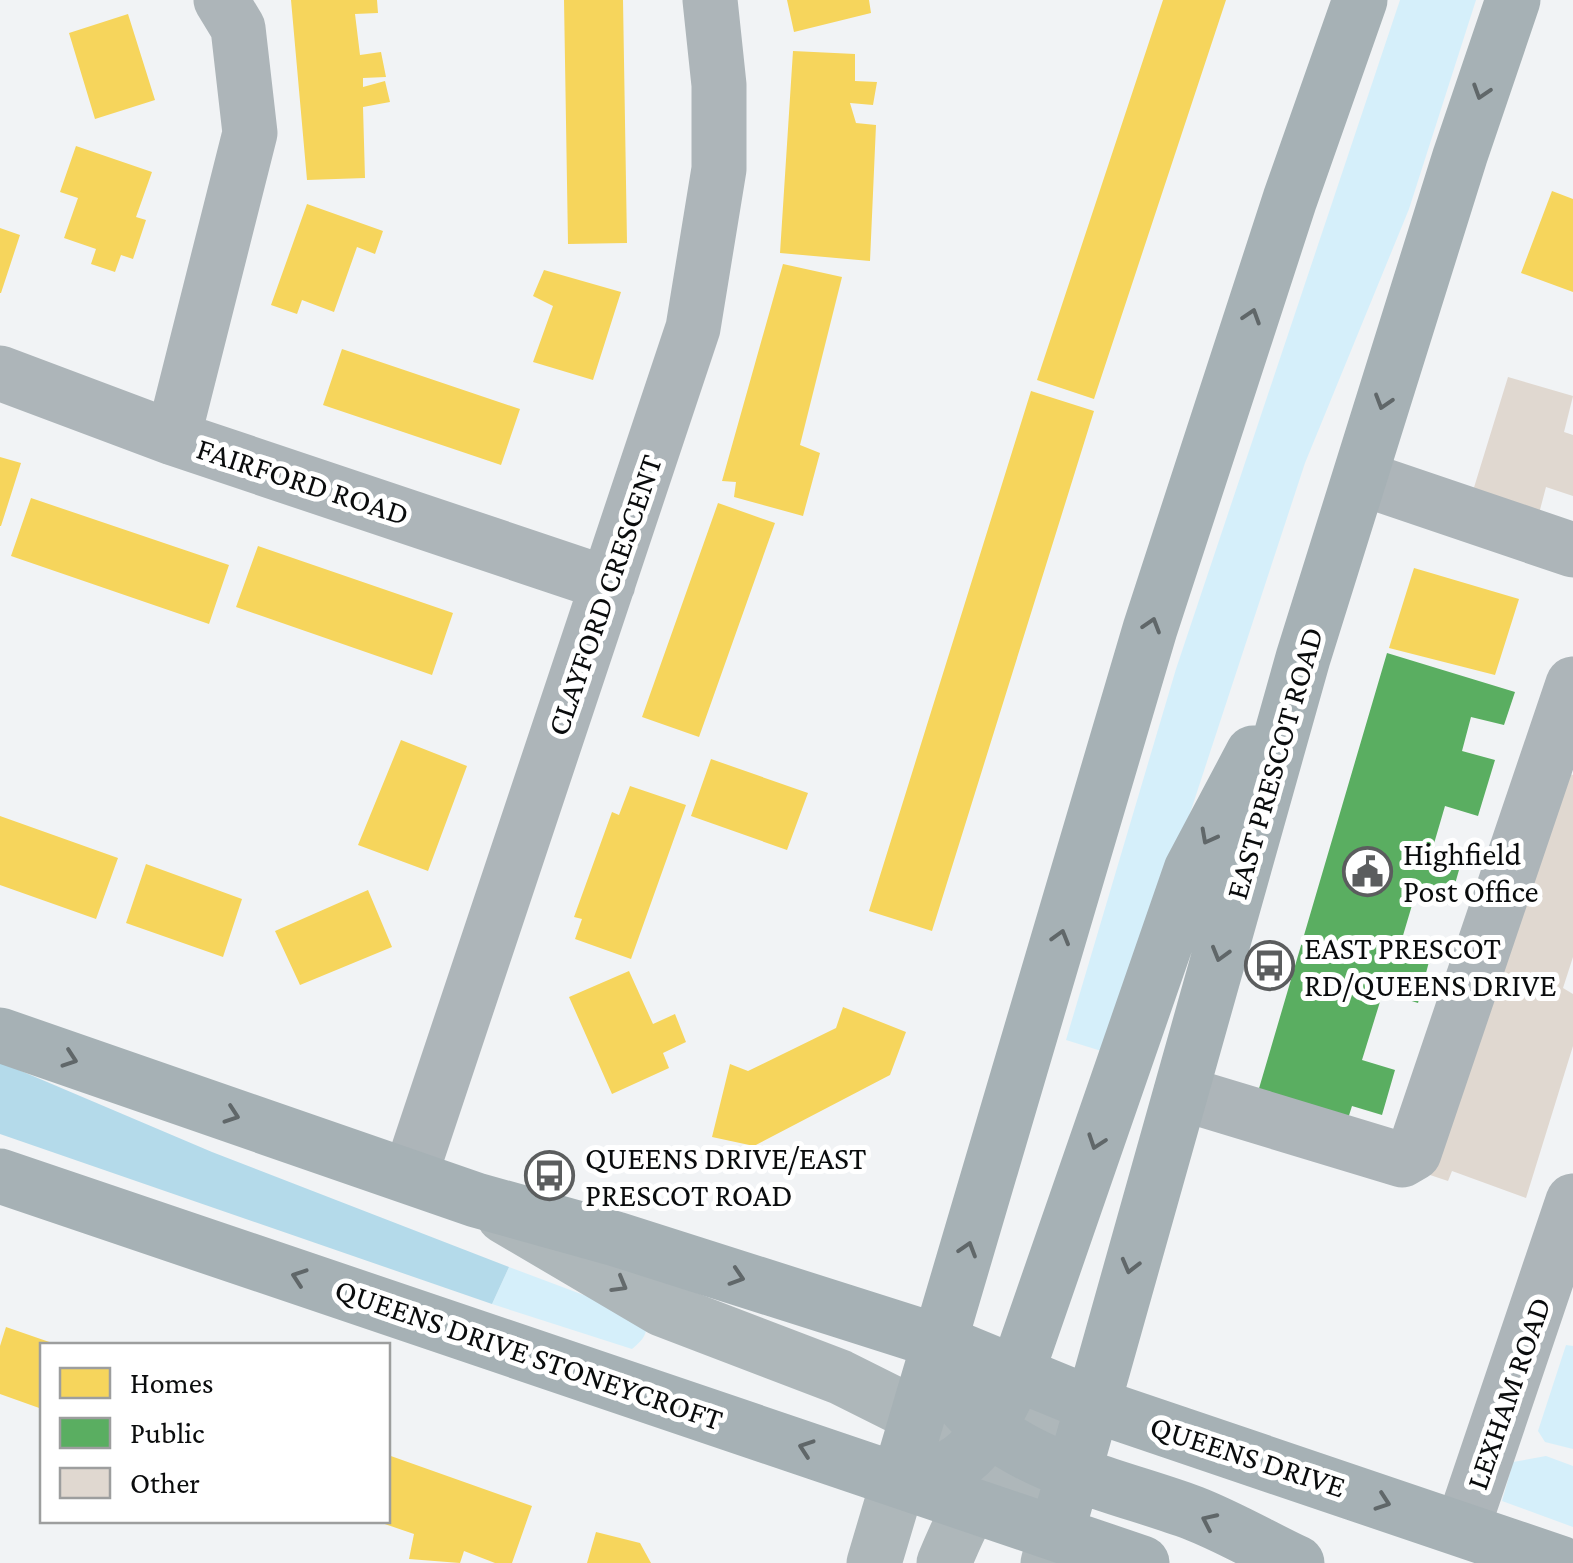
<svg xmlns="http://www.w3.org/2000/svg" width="1573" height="1563" viewBox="0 0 1573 1563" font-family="'Crimson Pro',serif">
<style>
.green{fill:#d5effa}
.forest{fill:#b4daea}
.homes{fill:#f6d55c}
.public{fill:#5aae61}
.building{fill:#e0d8d0}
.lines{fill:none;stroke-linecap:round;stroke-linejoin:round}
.minor{stroke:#adb5b9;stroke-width:55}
.major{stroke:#aeb7ba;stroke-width:55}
.highway{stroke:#a6b1b5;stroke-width:55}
.oneway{stroke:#606769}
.oneway2{stroke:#646a6c}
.labels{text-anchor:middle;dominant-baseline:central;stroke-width:10;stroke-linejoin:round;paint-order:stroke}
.street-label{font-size:32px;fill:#0a0c0d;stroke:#fff}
.poi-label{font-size:32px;fill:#0a0c0d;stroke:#fff;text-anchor:start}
</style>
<rect width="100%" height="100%" fill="#f1f3f5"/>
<!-- green -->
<path class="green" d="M 1400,0 L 1476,0 L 1409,209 L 1305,463 L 1111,1054 L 1066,1040 L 1176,669 Z
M 509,1267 L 645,1318 C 649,1333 644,1339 632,1349 L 492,1304 Z
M 1566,1345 L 1573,1346 L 1573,1449 L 1545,1442 L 1538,1431 Z
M 1546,1456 L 1573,1466 L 1573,1527 L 1502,1501 L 1513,1462 Z"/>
<!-- forest -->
<path class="forest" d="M 0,1062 L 212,1152 L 509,1267 L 492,1304 L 0,1134 Z"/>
<!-- homes -->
<path class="homes" d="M 291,0 L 377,0 L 378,13 L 355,14 L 360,55 L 381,52 L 386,77 L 363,78 L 363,87 L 385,81 L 390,102 L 363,107 L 365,178 L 307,180 Z
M 564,0 L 623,0 L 627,243 L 568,244 Z
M 787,0 L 869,0 L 871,13 L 794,32 Z
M 1163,0 L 1226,0 L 1094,399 L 1037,380 Z
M 128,14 L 155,100 L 95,119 L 69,33 Z
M 793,51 L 855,54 L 855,81 L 877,82 L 873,105 L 850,103 L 856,123 L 876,125 L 870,261 L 780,253 Z
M 76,146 L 152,172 L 136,217 L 146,220 L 133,259 L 121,255 L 115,272 L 91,264 L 96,249 L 64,238 L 78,198 L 60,192 Z
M 1552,191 L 1573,199 L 1573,292 L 1521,273 Z
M 307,204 L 383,231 L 375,254 L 357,247 L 334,312 L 302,300 L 297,314 L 271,305 Z
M 0,228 L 20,235 L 1,293 L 0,293 Z
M 783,264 L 842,277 L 800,445 L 820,453 L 803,516 L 734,497 L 736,482 L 722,481 Z
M 544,270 L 621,292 L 593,380 L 533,362 L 553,306 L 533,296 Z
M 342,349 L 520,409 L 501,465 L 323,405 Z
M 1031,391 L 1094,411 L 932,931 L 869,911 Z
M 0,457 L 21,463 L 1,526 L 0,526 Z
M 31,498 L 229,565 L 209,624 L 11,556 Z
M 718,503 L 775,523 L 699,737 L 642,717 Z
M 258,546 L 453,613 L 432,675 L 236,607 Z
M 1414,568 L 1519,599 L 1495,675 L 1389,648 Z
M 401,740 L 467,766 L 428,871 L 358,845 Z
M 711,759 L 808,793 L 787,850 L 691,816 Z
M 630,786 L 686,805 L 631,959 L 575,939 L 582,919 L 574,917 L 612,812 L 619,815 Z
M 0,816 L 118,858 L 96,919 L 0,885 Z
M 146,864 L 242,899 L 223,957 L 126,923 Z
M 368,890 L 392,947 L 300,985 L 275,931 Z
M 629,971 L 653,1024 L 675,1014 L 686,1042 L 663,1053 L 669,1068 L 612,1094 L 569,997 Z
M 843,1007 L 906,1032 L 890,1075 L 754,1146 L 712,1137 L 730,1064 L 748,1071 L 836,1028 Z
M 6,1327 L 58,1345 L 42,1346 L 42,1409 L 0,1394 L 0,1346 Z
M 388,1455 L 532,1506 L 512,1563 L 495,1563 L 464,1551 L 460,1563 L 409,1559 L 414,1534 L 376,1521 L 388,1520 Z
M 596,1532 L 640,1543 L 651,1563 L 587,1563 Z"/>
<!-- public -->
<path class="public" d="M 1387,653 L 1515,692 L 1504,725 L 1471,717 L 1462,751 L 1495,760 L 1478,816 L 1445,806 L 1433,847 L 1463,856 L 1449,905 L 1415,895 L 1399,949 L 1430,958 L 1418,1003 L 1383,992 L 1362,1060 L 1395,1070 L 1382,1115 L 1352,1106 L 1345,1128 L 1255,1102 Z"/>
<!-- building -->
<path class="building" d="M 1508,377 L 1573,396 L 1564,432 L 1573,435 L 1573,496 L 1546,487 L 1536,525 L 1468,507 Z
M 1550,768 L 1573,775 L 1573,957 L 1563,988 L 1573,994 L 1573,1046 L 1526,1198 L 1452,1171 L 1448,1181 L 1427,1174 Z"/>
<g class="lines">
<!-- minor -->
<path class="minor" d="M 0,373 L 173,438 L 608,584
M 173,438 L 250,133 L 238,28 L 221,0
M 1361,478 L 1573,550
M 1181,1093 L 1402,1160 L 1414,1153 L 1573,684
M 410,1176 L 693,328 L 719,169 L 719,85 L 710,0
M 1462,1529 L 1573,1201"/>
<!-- major -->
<path class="major" d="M 504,1216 L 662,1309 L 840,1377 L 1004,1459 C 1044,1494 1064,1509 1048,1563
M 874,1563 L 899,1479
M 944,1563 C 977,1482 1008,1437 1091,1404"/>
<!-- highway -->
<path class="highway" d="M 0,1035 L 476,1200 L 616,1239 L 940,1342 L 1091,1404 L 1560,1563
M 0,1176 L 1142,1563
M 961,1401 C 1014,1467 1118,1485 1193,1513 C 1229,1527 1263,1547 1297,1563
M 899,1479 L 1150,629 L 1290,199 L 1360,0
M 899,1479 C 975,1474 984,1437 1016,1375 L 1191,870 L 1253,753
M 1057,1532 L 1303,658 L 1460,156 L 1513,0"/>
</g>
<!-- one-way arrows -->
<defs><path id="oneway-chevron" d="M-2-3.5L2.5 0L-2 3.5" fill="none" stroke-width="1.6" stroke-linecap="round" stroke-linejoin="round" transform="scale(2.5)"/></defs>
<g class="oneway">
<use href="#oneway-chevron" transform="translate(1481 92) rotate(108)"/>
<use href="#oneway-chevron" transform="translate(1252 316) rotate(-72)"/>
<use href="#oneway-chevron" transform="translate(1383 402) rotate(107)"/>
<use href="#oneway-chevron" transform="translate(1152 625) rotate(-73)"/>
<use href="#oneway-chevron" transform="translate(1208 837) rotate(118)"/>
<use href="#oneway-chevron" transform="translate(1061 937) rotate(-74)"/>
<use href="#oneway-chevron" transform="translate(1220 954) rotate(106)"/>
<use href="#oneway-chevron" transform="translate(70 1059) rotate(19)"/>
<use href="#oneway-chevron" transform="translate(232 1115) rotate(19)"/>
<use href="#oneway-chevron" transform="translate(1096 1142) rotate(109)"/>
<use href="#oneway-chevron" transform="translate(968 1249) rotate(-73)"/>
<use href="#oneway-chevron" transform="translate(1130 1266) rotate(105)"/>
<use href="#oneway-chevron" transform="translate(299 1277) rotate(-161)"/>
<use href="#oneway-chevron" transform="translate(737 1277) rotate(18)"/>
<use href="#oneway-chevron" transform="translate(806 1448) rotate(-161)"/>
<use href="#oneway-chevron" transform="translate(1383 1502) rotate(19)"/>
<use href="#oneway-chevron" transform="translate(1209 1521) rotate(-155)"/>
</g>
<use class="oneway2" href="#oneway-chevron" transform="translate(620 1285) rotate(30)"/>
<!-- icons -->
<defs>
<symbol id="civic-ring" viewBox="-11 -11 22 22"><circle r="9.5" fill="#fff" stroke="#5b5d5e" stroke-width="1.5"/><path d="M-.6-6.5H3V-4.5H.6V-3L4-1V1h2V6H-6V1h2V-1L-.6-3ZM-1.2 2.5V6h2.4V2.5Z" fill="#5b5d5e"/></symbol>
<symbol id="bus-ring" viewBox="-11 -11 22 22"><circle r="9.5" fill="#fff" stroke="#5b5d5e" stroke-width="1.5"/><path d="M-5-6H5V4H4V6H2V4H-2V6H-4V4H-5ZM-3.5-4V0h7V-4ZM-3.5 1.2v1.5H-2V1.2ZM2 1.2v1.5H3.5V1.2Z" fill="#5b5d5e"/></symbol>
</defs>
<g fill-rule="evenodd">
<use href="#civic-ring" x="1340" y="844" width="55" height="55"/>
<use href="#bus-ring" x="1242" y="938" width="55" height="55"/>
<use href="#bus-ring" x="522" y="1148" width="55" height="55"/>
</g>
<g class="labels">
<!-- street labels -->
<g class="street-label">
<text transform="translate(303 481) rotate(18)">FAIRFORD ROAD</text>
<text transform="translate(604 595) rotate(-71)">CLAYFORD CRESCENT</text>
<text transform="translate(1274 763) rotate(-74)">EAST PRESCOT ROAD</text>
<text transform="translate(529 1354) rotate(19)">QUEENS DRIVE STONEYCROFT</text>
<text transform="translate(1508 1393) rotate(-71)">LEXHAM ROAD</text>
<text transform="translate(1248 1456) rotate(18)">QUEENS DRIVE</text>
</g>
<!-- poi labels -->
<g class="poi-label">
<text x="1403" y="854">Highfield<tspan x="1403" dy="37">Post Office</tspan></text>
<text x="1304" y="948">EAST PRESCOT<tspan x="1304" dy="37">RD/QUEENS DRIVE</tspan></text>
<text x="585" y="1158">QUEENS DRIVE/EAST<tspan x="585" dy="37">PRESCOT ROAD</tspan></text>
</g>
</g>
<!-- legend -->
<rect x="40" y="1343" width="350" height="180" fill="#ffffff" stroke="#9d9e9e" stroke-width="2.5"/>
<rect x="60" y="1368" width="50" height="30" fill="#f6d55c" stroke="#9d9e9e" stroke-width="2.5"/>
<text x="130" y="1393" font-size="30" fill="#0a0c0d">Homes</text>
<rect x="60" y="1418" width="50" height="30" fill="#5aae61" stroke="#9d9e9e" stroke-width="2.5"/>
<text x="130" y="1443" font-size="30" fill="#0a0c0d">Public</text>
<rect x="60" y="1468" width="50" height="30" fill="#e0d8d0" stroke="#9d9e9e" stroke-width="2.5"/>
<text x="130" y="1493" font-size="30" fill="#0a0c0d">Other</text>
</svg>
